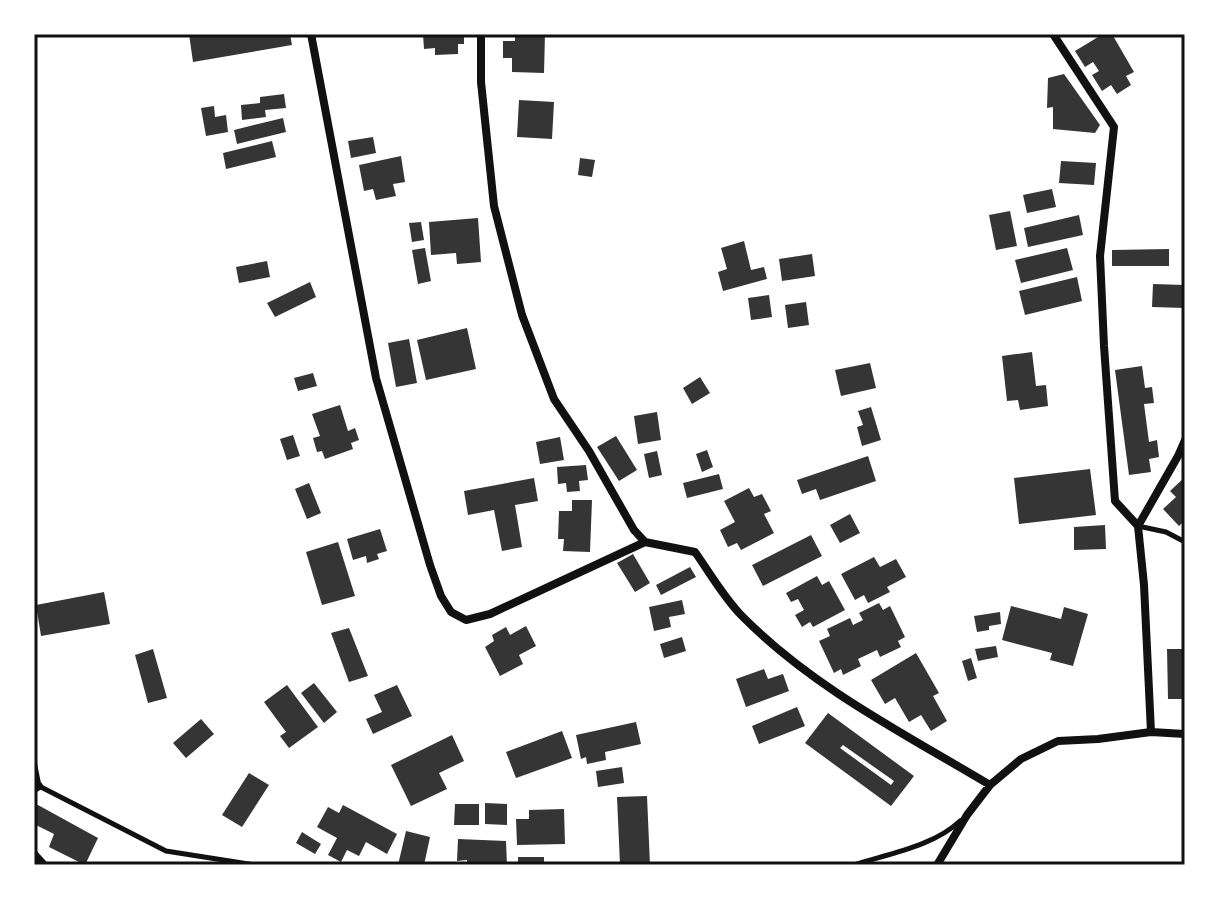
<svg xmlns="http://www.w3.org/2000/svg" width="1219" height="899" viewBox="0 0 1219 899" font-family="'Public Sans',sans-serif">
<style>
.building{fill:#353535;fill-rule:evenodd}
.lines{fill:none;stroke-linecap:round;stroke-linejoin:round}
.service{stroke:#111;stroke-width:5}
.minor{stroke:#111;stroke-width:8}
.neatline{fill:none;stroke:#111;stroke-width:3}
</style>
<rect width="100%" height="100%" fill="#fff"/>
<!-- building -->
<path class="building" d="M 189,34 L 290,34 L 292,45 L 193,62 Z
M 423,34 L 464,34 L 464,44 L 458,44 L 458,54 L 435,55 L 435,48 L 424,49 Z
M 515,34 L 545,34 L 544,73 L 512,72 L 512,58 L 503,58 L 503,41 L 515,41 Z
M 1103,34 L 1112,34 L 1134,72 L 1126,76 L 1131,85 L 1117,94 L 1111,85 L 1102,91 L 1092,75 L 1099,71 L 1093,62 L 1085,67 L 1075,51 Z
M 1064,74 L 1100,125 L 1095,133 L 1053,129 L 1053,107 L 1047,108 L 1048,78 Z
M 284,94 L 286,108 L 265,110 L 266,117 L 242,120 L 241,105 L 260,103 L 260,97 Z
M 519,100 L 554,102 L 552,139 L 517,137 Z
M 214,106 L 215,117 L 226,115 L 228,132 L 206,136 L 201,108 Z
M 283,118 L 286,132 L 237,144 L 234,130 Z
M 373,137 L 376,153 L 351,158 L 348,141 Z
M 272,141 L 276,157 L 226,169 L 223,153 Z
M 401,156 L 405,182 L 393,184 L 396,196 L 376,200 L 373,189 L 364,191 L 359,165 Z
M 580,158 L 595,160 L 592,177 L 578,175 Z
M 1061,161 L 1096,163 L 1094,185 L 1059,183 Z
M 1052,189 L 1056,207 L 1027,213 L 1023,195 Z
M 1010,211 L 1017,246 L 996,250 L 989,215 Z
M 1079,215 L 1083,235 L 1028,247 L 1024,228 Z
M 478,218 L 481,262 L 457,264 L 456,253 L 431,255 L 429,222 Z
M 421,222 L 424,240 L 412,242 L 409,223 Z
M 744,241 L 751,270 L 764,267 L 767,279 L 723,291 L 718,272 L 727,269 L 721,248 Z
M 425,248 L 431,281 L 418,284 L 412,250 Z
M 1067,248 L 1073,270 L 1021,283 L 1015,260 Z
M 1169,249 L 1169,266 L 1112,266 L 1112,250 Z
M 812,254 L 815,276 L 782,281 L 779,259 Z
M 267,261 L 270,277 L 239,283 L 236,267 Z
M 1077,277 L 1082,301 L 1025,315 L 1019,291 Z
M 310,282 L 316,297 L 275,317 L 267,303 Z
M 1153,284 L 1185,285 L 1185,308 L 1152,307 Z
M 769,295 L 772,317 L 751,320 L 748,298 Z
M 806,302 L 809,325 L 788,328 L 785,305 Z
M 467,328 L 476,369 L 426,380 L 417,340 Z
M 409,339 L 417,383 L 396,387 L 388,343 Z
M 1032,352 L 1036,386 L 1046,385 L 1048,406 L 1020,410 L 1018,400 L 1007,401 L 1002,356 Z
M 870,363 L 876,388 L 841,396 L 835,370 Z
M 1142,366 L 1145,388 L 1152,387 L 1154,403 L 1144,404 L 1149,442 L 1157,440 L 1159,457 L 1149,459 L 1151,472 L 1129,475 L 1115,370 Z
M 313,373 L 317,386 L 298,391 L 294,378 Z
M 700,377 L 710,393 L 692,404 L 683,388 Z
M 340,405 L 348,431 L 355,428 L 359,440 L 351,443 L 353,449 L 325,459 L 322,451 L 317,452 L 313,438 L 320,436 L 312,414 Z
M 871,407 L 881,440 L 862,446 L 857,427 L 863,425 L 858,411 Z
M 657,412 L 661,440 L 638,444 L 634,416 Z
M 293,435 L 300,456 L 287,460 L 280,439 Z
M 616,436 L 637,470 L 619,481 L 597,447 Z
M 560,437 L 564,460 L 540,464 L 536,442 Z
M 707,450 L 713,467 L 702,472 L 696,454 Z
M 657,451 L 662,475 L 649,478 L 644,454 Z
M 868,456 L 876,481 L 820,500 L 816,489 L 802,494 L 797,480 Z
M 586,465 L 588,480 L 579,481 L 580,491 L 567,492 L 566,483 L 558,484 L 557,467 Z
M 1090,469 L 1096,515 L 1019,524 L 1014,478 Z
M 719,474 L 723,489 L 687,498 L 683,483 Z
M 1185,477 L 1185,520 L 1179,526 L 1163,509 L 1176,497 L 1170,491 Z
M 534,478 L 538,501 L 515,505 L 522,547 L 502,551 L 494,510 L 468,515 L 464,491 Z
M 309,483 L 321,513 L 307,519 L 295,489 Z
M 749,488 L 754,497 L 762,494 L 771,511 L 764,514 L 774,533 L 741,550 L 737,543 L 728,547 L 720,530 L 735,522 L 724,501 Z
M 572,500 L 592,500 L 590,552 L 563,551 L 564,539 L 558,539 L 559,511 L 572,511 Z
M 850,514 L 860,533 L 840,543 L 830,525 Z
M 1105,525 L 1106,549 L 1074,550 L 1074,527 Z
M 380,529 L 387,551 L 377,554 L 379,559 L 367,563 L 366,556 L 353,560 L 347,539 Z
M 811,535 L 822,556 L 763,586 L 752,565 Z
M 338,542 L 355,596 L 322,605 L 306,552 Z
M 633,554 L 650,583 L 635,592 L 617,563 Z
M 874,557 L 880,567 L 896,559 L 906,577 L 887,587 L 890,592 L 868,603 L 864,595 L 855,600 L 841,574 Z
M 690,567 L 696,577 L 661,595 L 656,585 Z
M 817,576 L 822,585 L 829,581 L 845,610 L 813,627 L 810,622 L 802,627 L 795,615 L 804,610 L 798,599 L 791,602 L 786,593 Z
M 104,592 L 110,624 L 41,636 L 36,605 Z
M 682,600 L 685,614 L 669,617 L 671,627 L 654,631 L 649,607 Z
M 879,603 L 883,610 L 890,606 L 905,637 L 898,641 L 901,647 L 880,657 L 877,650 L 858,659 L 861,666 L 843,675 L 841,669 L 834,673 L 819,641 L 830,636 L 827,629 L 850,618 L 853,625 L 863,620 L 859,613 Z
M 1011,606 L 1061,619 L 1064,607 L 1088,614 L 1073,666 L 1050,660 L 1052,653 L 1002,640 Z
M 1000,612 L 1001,624 L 989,626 L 989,630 L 977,632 L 974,616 Z
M 526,626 L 536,646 L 519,655 L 523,664 L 500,676 L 485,647 L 494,641 L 492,635 L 506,627 L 510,635 Z
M 349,628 L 368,676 L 349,682 L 331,633 Z
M 682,637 L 686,651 L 664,658 L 660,644 Z
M 996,646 L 998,657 L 978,661 L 975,649 Z
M 153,649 L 167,698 L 148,703 L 135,655 Z
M 1167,649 L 1185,649 L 1185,699 L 1168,699 Z
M 916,653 L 939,693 L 933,696 L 947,721 L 931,731 L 921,715 L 909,722 L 895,698 L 885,704 L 871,680 Z
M 971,658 L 977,678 L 968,681 L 962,661 Z
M 764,669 L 768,679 L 783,674 L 789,691 L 746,707 L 736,679 Z
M 314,683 L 337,712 L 324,723 L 301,693 Z
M 287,685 L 318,727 L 289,748 L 280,736 L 286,732 L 264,702 Z
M 397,685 L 412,716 L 373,734 L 366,719 L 382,712 L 374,695 Z
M 797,707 L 805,726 L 759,744 L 752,726 Z
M 828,713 L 914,776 L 891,806 L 805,743 ZM 843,745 L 894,781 L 891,785 L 840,748 Z
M 201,719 L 214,734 L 186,758 L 173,743 Z
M 636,722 L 641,744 L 605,752 L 606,760 L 587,764 L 586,757 L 581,759 L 576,735 Z
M 562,731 L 572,758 L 516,778 L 506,752 Z
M 452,735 L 464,761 L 439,773 L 447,789 L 411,806 L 391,765 Z
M 622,767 L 624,783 L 598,787 L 596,771 Z
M 249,773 L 269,785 L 242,827 L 222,815 Z
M 647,796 L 650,865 L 620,865 L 617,797 Z
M 485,803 L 507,804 L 507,825 L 485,824 Z
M 455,804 L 479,804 L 479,825 L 454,825 Z
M 38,805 L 98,838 L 85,865 L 49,847 L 54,834 L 36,825 L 34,826 L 34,806 Z
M 343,805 L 397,834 L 387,854 L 366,842 L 359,856 L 347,850 L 341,862 L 328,855 L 337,838 L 317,827 L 328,807 L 339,813 Z
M 564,809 L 565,844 L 517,845 L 516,819 L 529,819 L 529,810 Z
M 406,831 L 430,837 L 424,865 L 398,865 Z
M 302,832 L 321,844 L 315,854 L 296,843 Z
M 458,839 L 506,841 L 507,865 L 467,865 L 467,860 L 457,861 Z
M 518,857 L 544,857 L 544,865 L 518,865 Z"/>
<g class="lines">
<!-- service -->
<path class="service" d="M 1138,526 L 1166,532 L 1185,542
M 34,761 L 39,786 L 166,851 L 255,865
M 854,865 C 888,854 934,846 960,821"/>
<!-- minor -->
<path class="minor" d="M 311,34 L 376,378 L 430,565 L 441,596 L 451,612 L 466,620 L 490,614 L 645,542
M 481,34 L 481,82 L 494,206 L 522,315 L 554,399 L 589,451 L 634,530 L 645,542 L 695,552 C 710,573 724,598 742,616 C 813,688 905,734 990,785
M 1053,34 L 1114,127 L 1100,256 L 1104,346 L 1115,501 L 1138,526
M 1151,732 L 1144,585 L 1138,526 L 1178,456 L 1185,440
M 34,789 L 39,786
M 34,854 L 44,865
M 937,865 L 967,815 L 990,785 L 1021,759 L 1058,741 L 1098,739 L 1151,732 L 1185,734"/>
</g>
<!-- border -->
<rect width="1219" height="899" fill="none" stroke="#ffffff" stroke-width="72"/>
<rect x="36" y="36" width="1147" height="827" class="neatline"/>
</svg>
